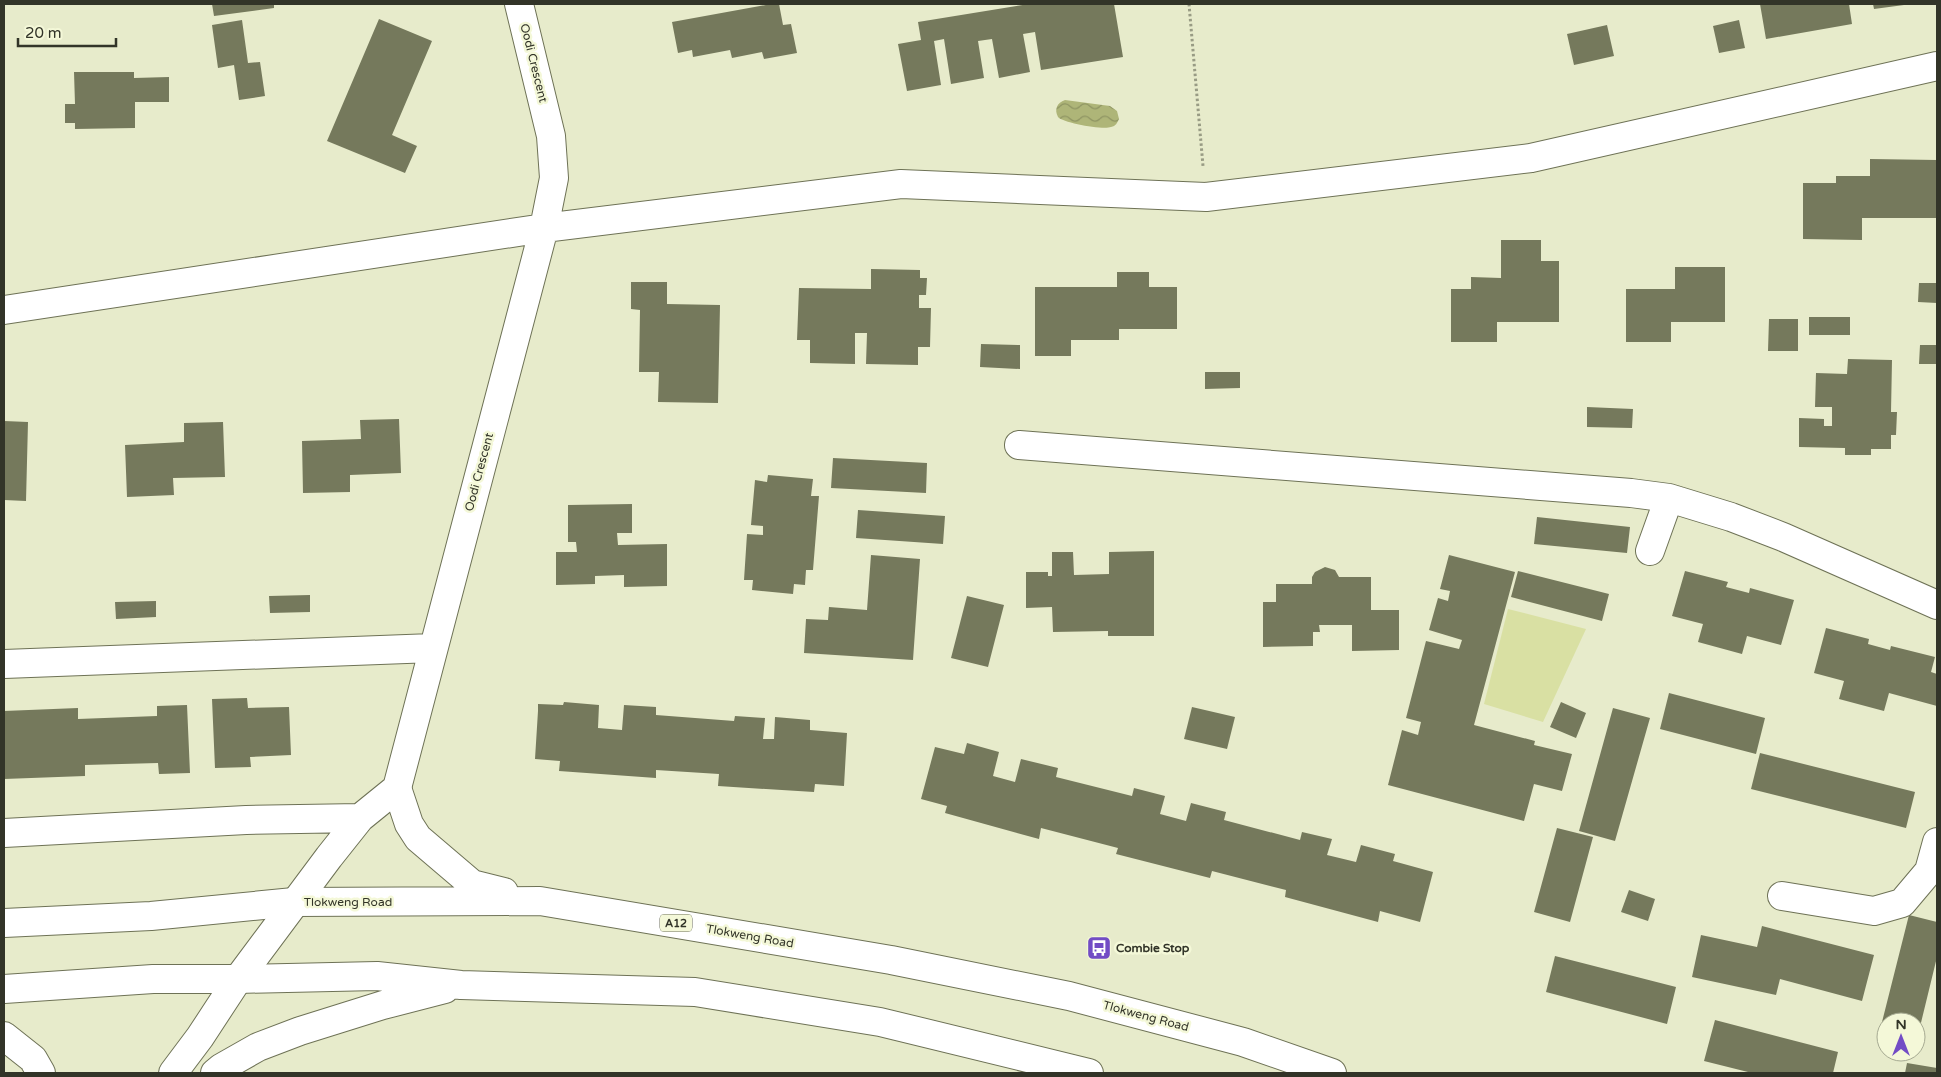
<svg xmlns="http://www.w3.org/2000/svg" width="1941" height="1077" viewBox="0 0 1941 1077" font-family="'Varela Round',sans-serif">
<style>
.garden{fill:#d9e0a3}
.water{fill:url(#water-waves)}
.building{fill:#75795c}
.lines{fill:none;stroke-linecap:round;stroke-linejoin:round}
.minor-casing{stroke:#6e7256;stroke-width:30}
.major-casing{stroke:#6e7256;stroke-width:30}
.path{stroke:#989b84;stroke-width:3;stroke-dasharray:2.5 2.5;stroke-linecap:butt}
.minor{stroke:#fff;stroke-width:28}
.major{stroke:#fff;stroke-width:28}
.labels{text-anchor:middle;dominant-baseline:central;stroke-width:5;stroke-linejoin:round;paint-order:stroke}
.shield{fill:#f4f8d8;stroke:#6c6f5d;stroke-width:1}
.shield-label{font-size:11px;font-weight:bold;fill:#323428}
.street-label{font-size:12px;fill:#323428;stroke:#f4f8d8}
.poi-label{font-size:12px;font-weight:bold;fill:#323428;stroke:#f4f8d8;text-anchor:start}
</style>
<defs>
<pattern id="water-waves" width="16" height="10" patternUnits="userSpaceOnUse" patternTransform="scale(1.25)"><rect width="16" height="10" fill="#aeb578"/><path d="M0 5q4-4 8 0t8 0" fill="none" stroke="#8e9462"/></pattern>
</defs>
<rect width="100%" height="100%" fill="#e7ebcb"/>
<!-- garden -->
<path class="garden" d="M 1508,609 L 1586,629 L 1543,722 L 1484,704 Z"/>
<!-- water -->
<path class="water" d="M 1065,100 L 1110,106 L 1117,111 L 1119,119 C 1117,123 1116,126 1111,127 C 1103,130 1063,123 1058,117 C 1054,109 1057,103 1065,100 Z"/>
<!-- building -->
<path class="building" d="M 212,4 L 274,4 L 274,8 L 214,16 Z
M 771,4 L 779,4 L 783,25 L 791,24 L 797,53 L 764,59 L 762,52 L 732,58 L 730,50 L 693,57 L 692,50 L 678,53 L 672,22 Z
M 1029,4 L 1114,4 L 1123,57 L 1041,70 L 1035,32 L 1023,34 L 1030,72 L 999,78 L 992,39 L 978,41 L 984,78 L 951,84 L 944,39 L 934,41 L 941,85 L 907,91 L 898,44 L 921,40 L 918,22 Z
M 1760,4 L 1849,4 L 1852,24 L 1766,39 Z
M 1873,4 L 1904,4 L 1904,5 L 1874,9 Z
M 379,19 L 432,41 L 392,135 L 417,146 L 405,173 L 327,141 Z
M 242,20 L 248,63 L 260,62 L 265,96 L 239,100 L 234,65 L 218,68 L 212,25 Z
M 1739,20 L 1745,48 L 1719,53 L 1713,26 Z
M 1607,25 L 1614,56 L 1574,65 L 1567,34 Z
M 74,72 L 134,72 L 134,78 L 169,77 L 169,102 L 135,102 L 135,128 L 75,129 L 75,123 L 65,123 L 65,104 L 75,104 Z
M 1870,159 L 1937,160 L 1937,218 L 1862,218 L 1862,240 L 1803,239 L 1803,183 L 1836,183 L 1836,176 L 1870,176 Z
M 1501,240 L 1541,240 L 1541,261 L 1559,261 L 1559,322 L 1497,322 L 1497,342 L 1451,342 L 1451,289 L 1471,289 L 1471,277 L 1501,278 Z
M 1675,267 L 1725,267 L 1725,322 L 1671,322 L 1671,342 L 1626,342 L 1626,289 L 1675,289 Z
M 871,269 L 920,270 L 920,278 L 927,278 L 926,295 L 919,295 L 919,308 L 931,308 L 930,347 L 918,347 L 918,365 L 866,364 L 867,333 L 855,333 L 855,364 L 810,363 L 810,340 L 797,340 L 799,288 L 871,289 Z
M 1117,272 L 1149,272 L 1149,287 L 1177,287 L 1177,329 L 1119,329 L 1119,340 L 1071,340 L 1071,356 L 1035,356 L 1035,287 L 1117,287 Z
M 631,282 L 667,282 L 667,304 L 720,305 L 718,403 L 658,402 L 659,372 L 639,372 L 640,310 L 631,309 Z
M 1919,283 L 1937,283 L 1937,303 L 1918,302 Z
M 1809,317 L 1850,317 L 1850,335 L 1809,335 Z
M 1769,319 L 1798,319 L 1798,351 L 1768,351 Z
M 981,344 L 1020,345 L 1020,369 L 980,367 Z
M 1920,345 L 1937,345 L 1937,364 L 1919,364 Z
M 1848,359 L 1892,360 L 1891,412 L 1897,412 L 1896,435 L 1891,435 L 1891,449 L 1871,449 L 1871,455 L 1845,455 L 1845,448 L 1799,447 L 1799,418 L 1824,419 L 1824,426 L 1832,426 L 1832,407 L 1815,407 L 1816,373 L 1847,374 Z
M 1205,372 L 1240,372 L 1240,388 L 1205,389 Z
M 1587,407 L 1633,409 L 1632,428 L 1587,427 Z
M 399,419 L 401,473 L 350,475 L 350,492 L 303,493 L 302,441 L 361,439 L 360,420 Z
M 4,421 L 28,422 L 26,501 L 4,500 Z
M 223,422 L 225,477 L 173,478 L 174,495 L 127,497 L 125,445 L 184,442 L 184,423 Z
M 833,458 L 927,463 L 926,493 L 831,488 Z
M 768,475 L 813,479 L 811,496 L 819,496 L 813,570 L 806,570 L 805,585 L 794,584 L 793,594 L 752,590 L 753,580 L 744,580 L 747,534 L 763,535 L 763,526 L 751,525 L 755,480 L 767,482 Z
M 632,504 L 632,533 L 617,533 L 618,545 L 667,544 L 667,586 L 624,587 L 624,575 L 595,576 L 595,584 L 556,585 L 556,552 L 577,552 L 576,542 L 568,542 L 568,505 Z
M 858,510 L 945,516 L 943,544 L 856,538 Z
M 1537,517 L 1630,527 L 1627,553 L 1534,544 Z
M 1154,551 L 1154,636 L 1108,636 L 1108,631 L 1053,632 L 1052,607 L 1026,608 L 1026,572 L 1048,572 L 1048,576 L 1052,576 L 1052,552 L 1073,552 L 1074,575 L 1109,574 L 1109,552 Z
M 871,555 L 920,559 L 913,660 L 804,653 L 806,619 L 828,620 L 829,607 L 867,610 Z
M 1449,555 L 1515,572 L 1474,725 L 1535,741 L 1534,745 L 1572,754 L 1562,791 L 1534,784 L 1524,821 L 1388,785 L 1402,730 L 1418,735 L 1421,722 L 1406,718 L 1426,641 L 1459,649 L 1462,640 L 1429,630 L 1438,598 L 1448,601 L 1450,591 L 1440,589 Z
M 1325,567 L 1335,570 L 1339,577 L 1371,577 L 1371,610 L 1399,610 L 1399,650 L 1352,651 L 1352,625 L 1319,625 L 1320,632 L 1313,632 L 1313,646 L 1263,647 L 1263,602 L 1276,602 L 1276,584 L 1312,584 L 1312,577 L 1315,572 Z
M 1518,571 L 1609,594 L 1602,621 L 1511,597 Z
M 1685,571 L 1728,582 L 1726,587 L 1749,593 L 1750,588 L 1794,600 L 1781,645 L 1747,636 L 1742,654 L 1698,642 L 1703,624 L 1672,616 Z
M 310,595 L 310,612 L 270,613 L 269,596 Z
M 967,596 L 1004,605 L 988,667 L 951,658 Z
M 156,601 L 156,617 L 116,619 L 115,602 Z
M 1826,628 L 1869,639 L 1868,644 L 1890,650 L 1891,646 L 1935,657 L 1931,672 L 1937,674 L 1937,706 L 1889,693 L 1884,711 L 1839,699 L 1844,681 L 1814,673 Z
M 1669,693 L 1765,718 L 1756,754 L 1660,729 Z
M 247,698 L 248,708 L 289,707 L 291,755 L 250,757 L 251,767 L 215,768 L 212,699 Z
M 564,702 L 599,705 L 598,728 L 622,730 L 624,705 L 656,707 L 656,715 L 734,721 L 735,716 L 765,718 L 763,739 L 774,739 L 775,717 L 810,720 L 810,730 L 847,733 L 844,786 L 815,784 L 814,792 L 718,786 L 719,774 L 656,770 L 656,778 L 559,771 L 560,761 L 535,759 L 538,711 L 538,704 L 563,705 Z
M 1561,702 L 1586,713 L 1576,738 L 1550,727 Z
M 187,705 L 190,773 L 159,774 L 158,763 L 85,765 L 85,776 L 4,779 L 4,711 L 78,708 L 78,719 L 157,716 L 157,706 Z
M 1192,707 L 1235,717 L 1227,749 L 1184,739 Z
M 1613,708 L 1650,718 L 1615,841 L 1579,831 Z
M 967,743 L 999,752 L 993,776 L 1015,782 L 1021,759 L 1058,768 L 1056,777 L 1132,796 L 1134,788 L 1165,796 L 1160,814 L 1186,821 L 1191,803 L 1226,812 L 1224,820 L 1300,840 L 1302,832 L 1332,839 L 1327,855 L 1356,862 L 1361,845 L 1395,854 L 1393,861 L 1433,872 L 1420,922 L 1380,911 L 1378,922 L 1285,897 L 1286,890 L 1212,871 L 1210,878 L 1116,854 L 1118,848 L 1041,828 L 1039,839 L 945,813 L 947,806 L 921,799 L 935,747 L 964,754 Z
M 1760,753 L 1915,792 L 1906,828 L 1751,789 Z
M 1557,828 L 1593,837 L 1570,922 L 1534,912 Z
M 1629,890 L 1655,899 L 1648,921 L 1621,912 Z
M 1909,915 L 1937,922 L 1937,957 L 1918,1035 L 1916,1034 L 1916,1022 L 1886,1022 L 1886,1027 L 1881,1026 Z
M 1762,926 L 1874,955 L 1862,1001 L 1780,979 L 1776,995 L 1692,977 L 1701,935 L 1757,947 Z
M 1555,956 L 1676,987 L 1667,1024 L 1546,992 Z
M 1715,1020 L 1838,1052 L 1833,1073 L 1752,1073 L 1704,1061 Z
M 1907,1063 L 1937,1068 L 1937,1073 L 1905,1073 Z"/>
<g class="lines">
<defs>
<path id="minor" d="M 4,310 L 544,228 L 901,184 L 1206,197 L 1531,158 L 1937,66
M 1019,445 L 1631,493 L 1669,498 L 1731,517 L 1783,537 L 1937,605
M 1650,551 L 1669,498
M 4,664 L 433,648
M 4,833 L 246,820 L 360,818
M 1782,896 L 1874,911 L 1902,903 L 1929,871 L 1937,842
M 173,1073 L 200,1037 L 238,979 L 329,857 L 360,818 L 397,788 L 544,228 L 554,178 L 551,136 L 519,4"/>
<path id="major" d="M 397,788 L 409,824 L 418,838 L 472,884 L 504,892
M 4,923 L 151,916 L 294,902 L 540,901 L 891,960 L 1069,996 L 1243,1042 L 1332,1073
M 4,989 L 153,979 L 238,979 L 377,976 L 461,985 L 695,992 L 880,1022 L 1089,1073
M 4,1036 L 33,1059 L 41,1073
M 215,1073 L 221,1068 L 258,1047 L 300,1031 L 383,1005 L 445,989"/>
</defs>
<!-- minor casing -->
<use href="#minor" class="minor-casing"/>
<!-- major casing -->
<use href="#major" class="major-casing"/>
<!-- path -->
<path class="path" d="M 1189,4 L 1203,166"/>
<!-- minor -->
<use href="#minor" class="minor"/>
<!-- major -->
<use href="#major" class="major"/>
</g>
<!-- icons -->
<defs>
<symbol id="bus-square" viewBox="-11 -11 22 22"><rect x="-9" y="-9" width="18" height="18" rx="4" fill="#724cc5" stroke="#f4f8d8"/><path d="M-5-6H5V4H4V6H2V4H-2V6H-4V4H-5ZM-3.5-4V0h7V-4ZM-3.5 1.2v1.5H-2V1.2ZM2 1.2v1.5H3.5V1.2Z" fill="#fff"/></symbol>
</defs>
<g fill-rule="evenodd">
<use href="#bus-square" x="1085" y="934" width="28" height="28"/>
</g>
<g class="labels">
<!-- shield labels -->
<rect class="shield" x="660" y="914.5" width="32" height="17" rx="4"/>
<g class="shield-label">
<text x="676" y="923">A12</text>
</g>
<!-- street labels -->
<g class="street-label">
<text transform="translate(534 63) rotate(76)">Oodi Crescent</text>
<text transform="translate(479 472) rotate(-75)">Oodi Crescent</text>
<text x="348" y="902">Tlokweng Road</text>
<text transform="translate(750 936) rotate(10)">Tlokweng Road</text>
<text transform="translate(1146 1016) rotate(15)">Tlokweng Road</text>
</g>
<!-- poi labels -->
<g class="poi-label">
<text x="1116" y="948">Combie Stop</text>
</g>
</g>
<!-- border -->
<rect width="1941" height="1077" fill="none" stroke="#323428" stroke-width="10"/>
<!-- north arrow -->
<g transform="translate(1901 1037)"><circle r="24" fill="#f4f8d8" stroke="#a6aa92"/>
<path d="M0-4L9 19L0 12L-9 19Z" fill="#724cc5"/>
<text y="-8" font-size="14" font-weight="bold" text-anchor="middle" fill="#323428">N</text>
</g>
<!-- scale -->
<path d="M18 38v8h98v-8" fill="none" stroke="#323428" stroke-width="2.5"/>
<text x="25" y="38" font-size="15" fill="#323428" stroke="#f4f8d8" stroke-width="4" paint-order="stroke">20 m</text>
</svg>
